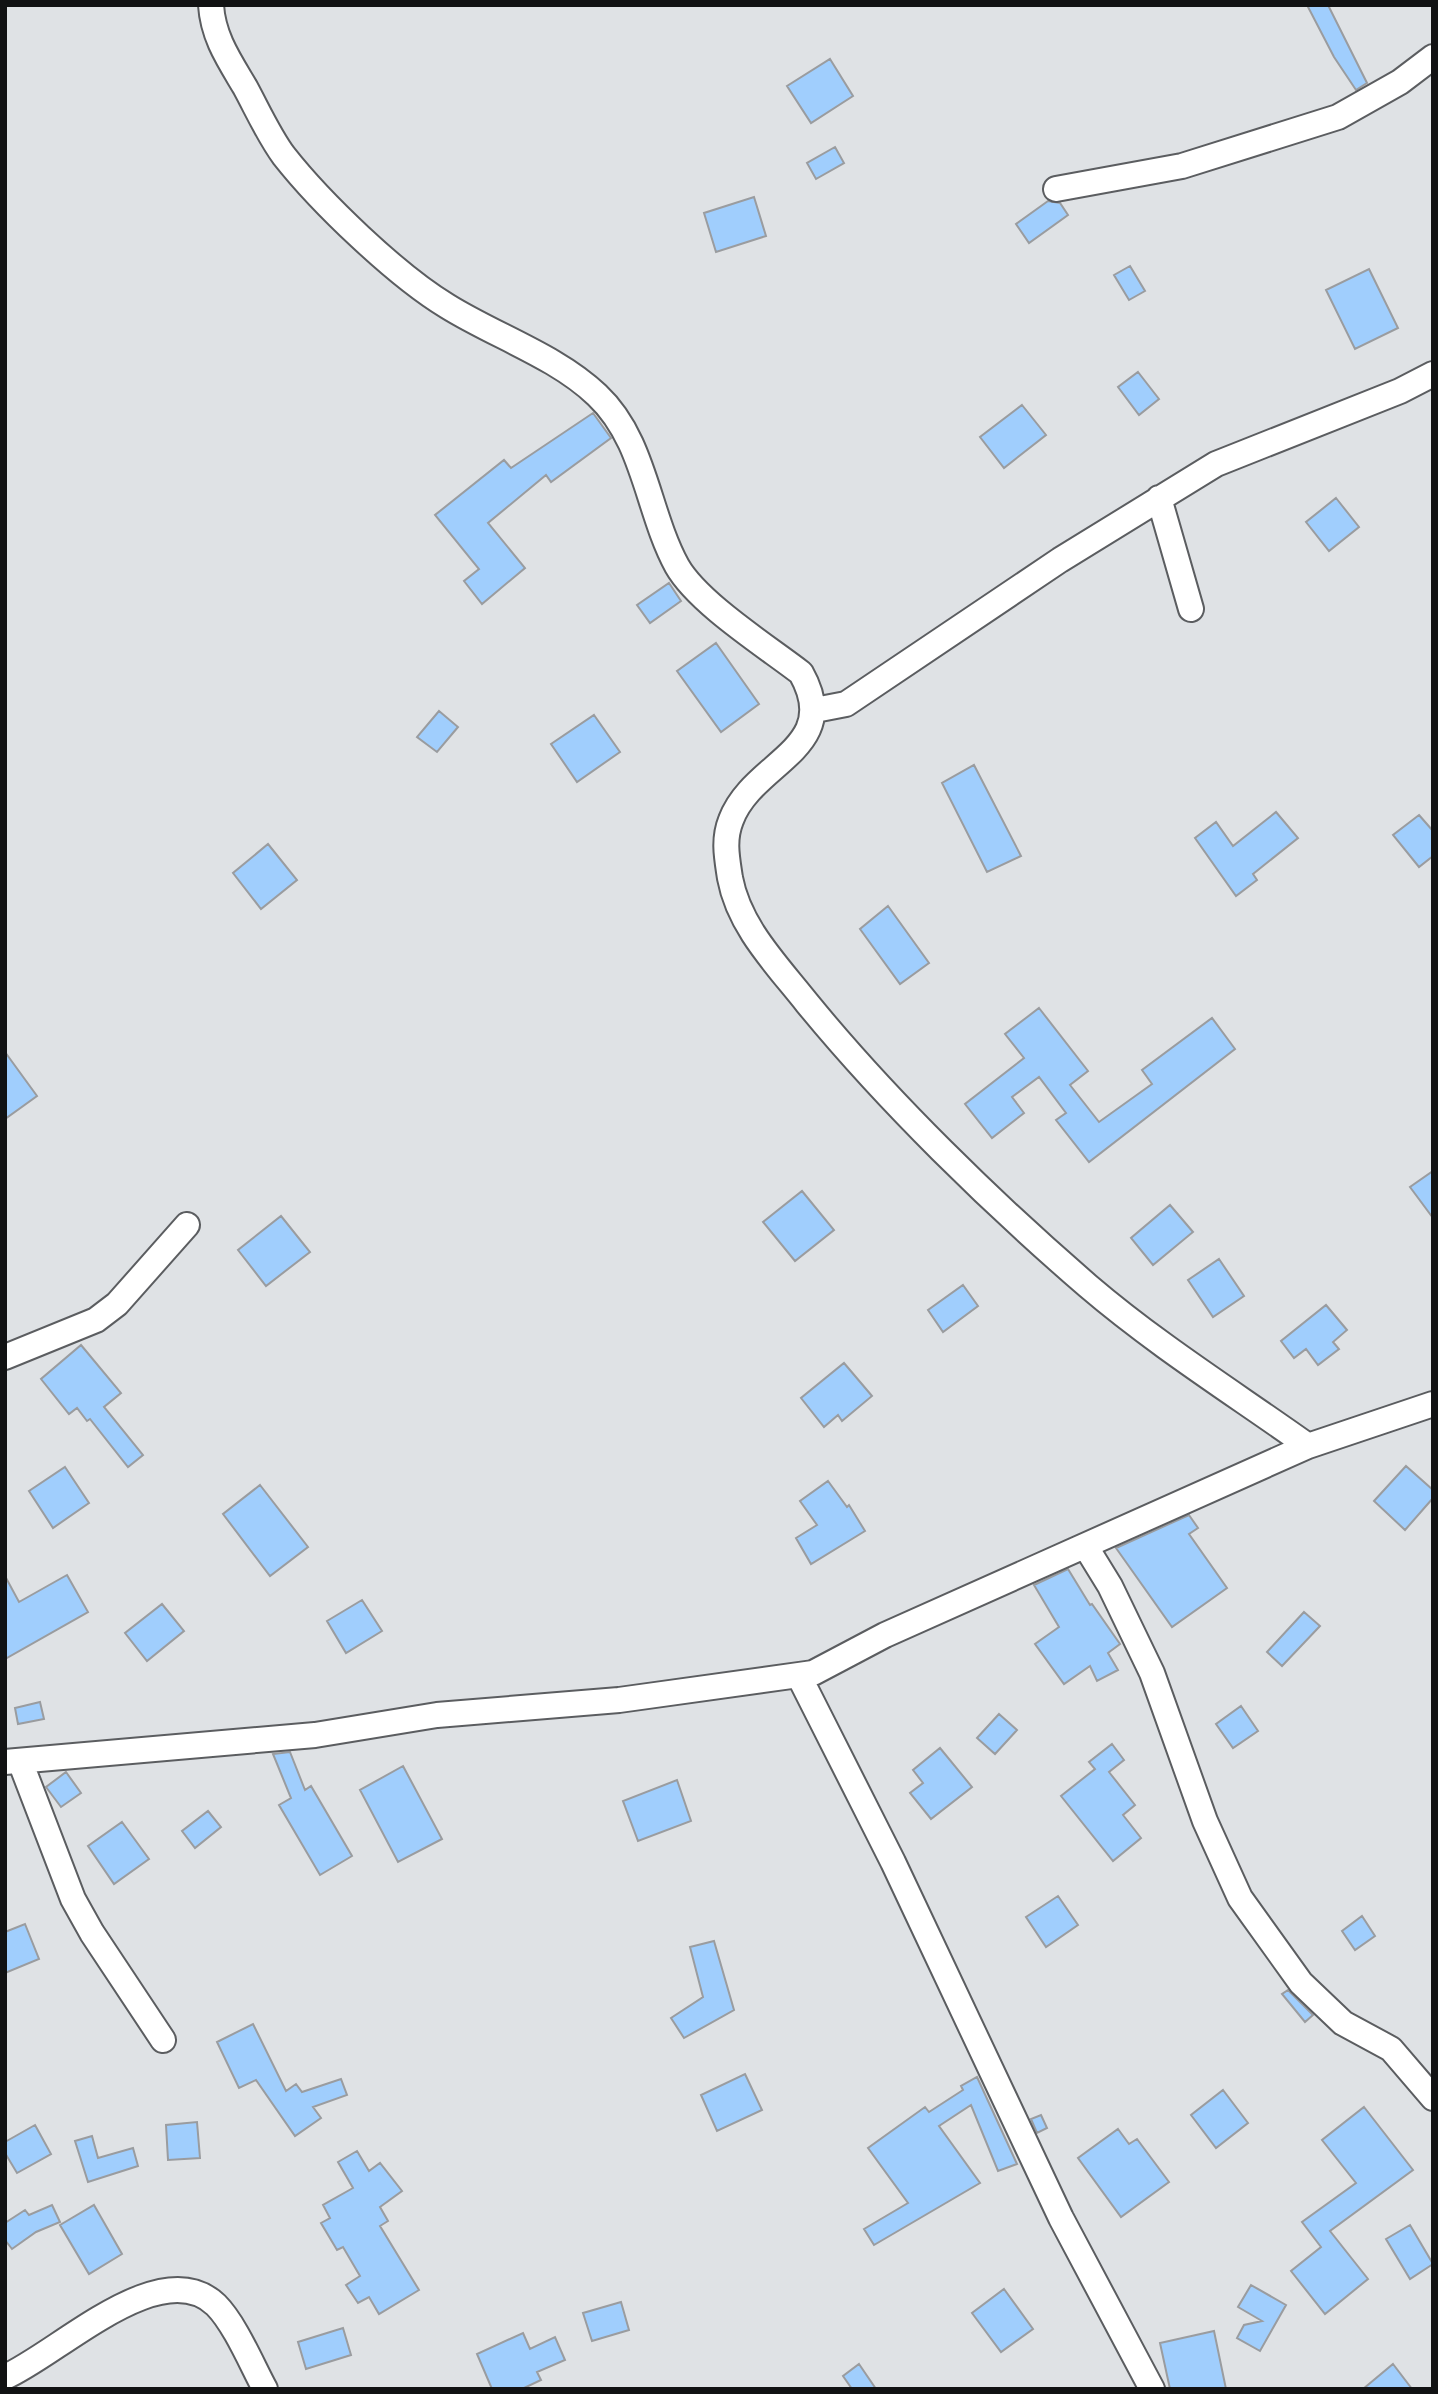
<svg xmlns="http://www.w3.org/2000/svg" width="1438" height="2394" viewBox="0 0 1438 2394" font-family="Arial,sans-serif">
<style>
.building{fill:#a0cefd;stroke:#9a9c9f;stroke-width:2}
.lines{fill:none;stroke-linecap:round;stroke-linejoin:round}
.street-casing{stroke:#5b5d60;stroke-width:28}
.street{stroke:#fff;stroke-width:24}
</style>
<rect width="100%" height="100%" fill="#dfe2e5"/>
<!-- building -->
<path class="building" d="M 1307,5 L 1328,5 L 1367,83 L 1356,90 L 1334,57 Z
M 830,59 L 853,96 L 811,123 L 787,86 Z
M 835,147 L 844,163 L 816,179 L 807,163 Z
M 754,197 L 766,236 L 716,252 L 704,213 Z
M 1048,201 L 1060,203 L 1068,215 L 1029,243 L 1016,224 Z
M 1130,266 L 1145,291 L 1129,300 L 1114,275 Z
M 1369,269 L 1398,328 L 1355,349 L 1326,290 Z
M 1138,372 L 1159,399 L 1139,415 L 1118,387 Z
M 1022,405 L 1046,435 L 1004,468 L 980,437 Z
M 593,413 L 611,438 L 551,482 L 546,475 L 488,523 L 525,568 L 482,604 L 464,581 L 479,569 L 435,515 L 504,460 L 511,468 Z
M 1336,498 L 1359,527 L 1329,551 L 1306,522 Z
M 669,583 L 681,601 L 650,623 L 637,605 Z
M 716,643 L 759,704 L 721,732 L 677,671 Z
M 439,711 L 458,727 L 437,752 L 417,737 Z
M 594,715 L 620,752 L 577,782 L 551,744 Z
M 974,765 L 1021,856 L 987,872 L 942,783 Z
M 1276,812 L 1298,838 L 1253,874 L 1257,880 L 1236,896 L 1195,838 L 1216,822 L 1233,846 Z
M 1419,815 L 1433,831 L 1433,856 L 1419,867 L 1393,835 Z
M 268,844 L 297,880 L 261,909 L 233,873 Z
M 888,906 L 929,963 L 900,984 L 860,929 Z
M 1039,1008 L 1088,1071 L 1070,1085 L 1099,1122 L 1152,1084 L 1142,1070 L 1212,1018 L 1235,1049 L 1089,1162 L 1056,1120 L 1066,1113 L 1039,1077 L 1012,1097 L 1024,1113 L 992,1138 L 965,1104 L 1024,1058 L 1005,1034 Z
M 5,1052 L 37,1096 L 5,1119 Z
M 1433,1171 L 1433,1218 L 1410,1187 Z
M 802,1191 L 834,1230 L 795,1261 L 763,1222 Z
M 1170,1205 L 1193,1232 L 1153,1265 L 1131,1238 Z
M 281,1216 L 310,1252 L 266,1286 L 238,1250 Z
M 1219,1259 L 1244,1296 L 1213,1317 L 1188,1280 Z
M 963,1285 L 978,1306 L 943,1332 L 928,1310 Z
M 1326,1305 L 1347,1330 L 1333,1342 L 1339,1349 L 1318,1365 L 1306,1349 L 1294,1358 L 1281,1341 Z
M 81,1345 L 121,1393 L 104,1407 L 143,1455 L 128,1467 L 90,1419 L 87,1421 L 77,1408 L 69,1414 L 41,1379 Z
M 844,1363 L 872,1396 L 842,1421 L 838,1415 L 824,1427 L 801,1398 Z
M 1406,1466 L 1433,1490 L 1433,1498 L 1405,1530 L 1374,1501 Z
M 65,1467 L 89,1503 L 53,1528 L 29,1491 Z
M 828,1481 L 847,1507 L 849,1505 L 865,1531 L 811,1564 L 796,1538 L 817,1525 L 800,1501 Z
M 260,1485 L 308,1547 L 270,1576 L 223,1514 Z
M 1189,1515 L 1198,1528 L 1189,1534 L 1227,1588 L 1172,1627 L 1116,1548 Z
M 1068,1569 L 1090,1605 L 1092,1604 L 1120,1644 L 1108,1653 L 1118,1670 L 1097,1681 L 1090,1666 L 1064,1684 L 1035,1644 L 1059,1627 L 1034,1585 Z
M 67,1575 L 88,1612 L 5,1659 L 5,1576 L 19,1602 Z
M 362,1600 L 382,1631 L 346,1653 L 327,1621 Z
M 162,1604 L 184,1631 L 147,1661 L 125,1633 Z
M 1304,1612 L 1320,1626 L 1282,1666 L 1267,1652 Z
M 40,1702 L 44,1719 L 18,1724 L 15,1708 Z
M 1241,1706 L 1258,1731 L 1233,1748 L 1216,1724 Z
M 999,1714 L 1017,1730 L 995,1754 L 977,1738 Z
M 1112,1744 L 1124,1760 L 1109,1772 L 1135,1805 L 1123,1815 L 1141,1838 L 1113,1861 L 1061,1796 L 1095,1769 L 1089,1762 Z
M 940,1748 L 972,1787 L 931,1819 L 910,1793 L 923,1783 L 913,1770 Z
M 290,1752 L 305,1790 L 311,1786 L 352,1856 L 320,1875 L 279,1805 L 291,1798 L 273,1754 Z
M 403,1766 L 442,1839 L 398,1862 L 360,1790 Z
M 66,1772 L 81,1793 L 61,1807 L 46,1787 Z
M 677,1780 L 691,1821 L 638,1841 L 623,1801 Z
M 208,1811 L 221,1827 L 195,1848 L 182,1831 Z
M 122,1822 L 149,1859 L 114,1884 L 88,1846 Z
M 1058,1896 L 1078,1925 L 1046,1947 L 1026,1917 Z
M 1362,1916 L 1375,1936 L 1355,1950 L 1342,1931 Z
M 25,1924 L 39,1959 L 5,1973 L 5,1932 Z
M 714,1941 L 734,2010 L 684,2038 L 671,2018 L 703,1997 L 690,1947 Z
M 1288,1990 L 1313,2015 L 1305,2022 L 1282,1994 Z
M 253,2024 L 286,2091 L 296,2084 L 302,2092 L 341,2079 L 347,2095 L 313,2107 L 321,2118 L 295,2136 L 256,2080 L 239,2088 L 217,2042 Z
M 745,2074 L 762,2110 L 717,2131 L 701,2095 Z
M 977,2077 L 1017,2164 L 998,2171 L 971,2105 L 939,2126 L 980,2183 L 874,2245 L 864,2229 L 908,2203 L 868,2148 L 925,2107 L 929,2112 L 963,2090 L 961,2086 Z
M 1223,2090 L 1248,2123 L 1216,2148 L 1191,2115 Z
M 1364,2107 L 1413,2170 L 1330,2231 L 1368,2279 L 1325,2314 L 1291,2271 L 1321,2247 L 1302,2222 L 1356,2183 L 1322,2140 Z
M 1041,2115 L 1047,2128 L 1037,2133 L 1031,2119 Z
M 197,2122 L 200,2158 L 168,2160 L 166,2125 Z
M 35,2125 L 51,2154 L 17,2173 L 5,2153 L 5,2142 Z
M 1118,2129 L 1129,2144 L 1137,2139 L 1169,2182 L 1121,2217 L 1078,2158 Z
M 92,2136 L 98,2158 L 133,2148 L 138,2166 L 88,2182 L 75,2141 Z
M 357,2151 L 369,2171 L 380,2163 L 402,2191 L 380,2207 L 388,2221 L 380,2226 L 419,2290 L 379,2314 L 369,2297 L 358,2303 L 346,2285 L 360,2276 L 343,2247 L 337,2250 L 321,2223 L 330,2218 L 323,2205 L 353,2188 L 338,2162 Z
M 52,2205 L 60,2222 L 36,2232 L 12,2249 L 5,2240 L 5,2223 L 25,2210 L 29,2215 Z
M 94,2205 L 122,2254 L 89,2274 L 60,2225 Z
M 1410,2225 L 1433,2264 L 1410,2279 L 1386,2239 Z
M 1251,2285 L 1286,2305 L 1260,2351 L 1237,2338 L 1244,2325 L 1262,2321 L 1238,2307 Z
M 1004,2289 L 1033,2329 L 1001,2352 L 972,2313 Z
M 621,2302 L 629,2330 L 592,2341 L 583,2313 Z
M 343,2328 L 351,2355 L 306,2369 L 298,2342 Z
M 1214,2331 L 1226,2389 L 1170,2389 L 1160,2343 Z
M 523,2333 L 530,2349 L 555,2337 L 565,2360 L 537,2372 L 541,2380 L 522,2389 L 492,2389 L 477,2354 Z
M 859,2364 L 876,2389 L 852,2389 L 843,2376 Z
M 1393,2364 L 1412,2389 L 1363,2389 Z"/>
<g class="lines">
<defs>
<path id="street" d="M 211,5 C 213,37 229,60 245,87 C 257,109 269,136 284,156 C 321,203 396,275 447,306 C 495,336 556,356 597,395 C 645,440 647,511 677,566 C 698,603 766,646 801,673 C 844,749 753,761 731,820 C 723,840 727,858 730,878 C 739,927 777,965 807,1003 C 888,1102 992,1203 1088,1286 C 1157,1345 1235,1394 1308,1446
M 1056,189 L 1182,166 L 1338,117 L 1400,82 L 1433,57
M 1159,498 L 1191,609
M 815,710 L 846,704 L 1060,560 L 1216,464 L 1400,391 L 1433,374
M 5,1357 L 96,1320 L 117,1304 L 187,1225
M 1086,1547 L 1110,1586 L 1152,1673 L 1205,1821 L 1240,1898 L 1301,1983 L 1343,2023 L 1391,2049 L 1433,2098
M 799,1676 L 893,1862 L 1061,2218 L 1152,2389
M 20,1761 L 73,1899 L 92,1933 L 163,2040
M 5,1762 L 315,1735 L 437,1715 L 619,1700 L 813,1673 L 885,1635 L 1308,1446 L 1433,1404
M 5,2377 C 58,2354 161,2252 216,2305 C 235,2324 252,2365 265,2389"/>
</defs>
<!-- street casing -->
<use href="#street" class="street-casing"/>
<!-- street -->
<use href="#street" class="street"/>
</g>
<!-- border -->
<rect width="1438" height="2394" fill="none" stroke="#111213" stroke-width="14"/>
</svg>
